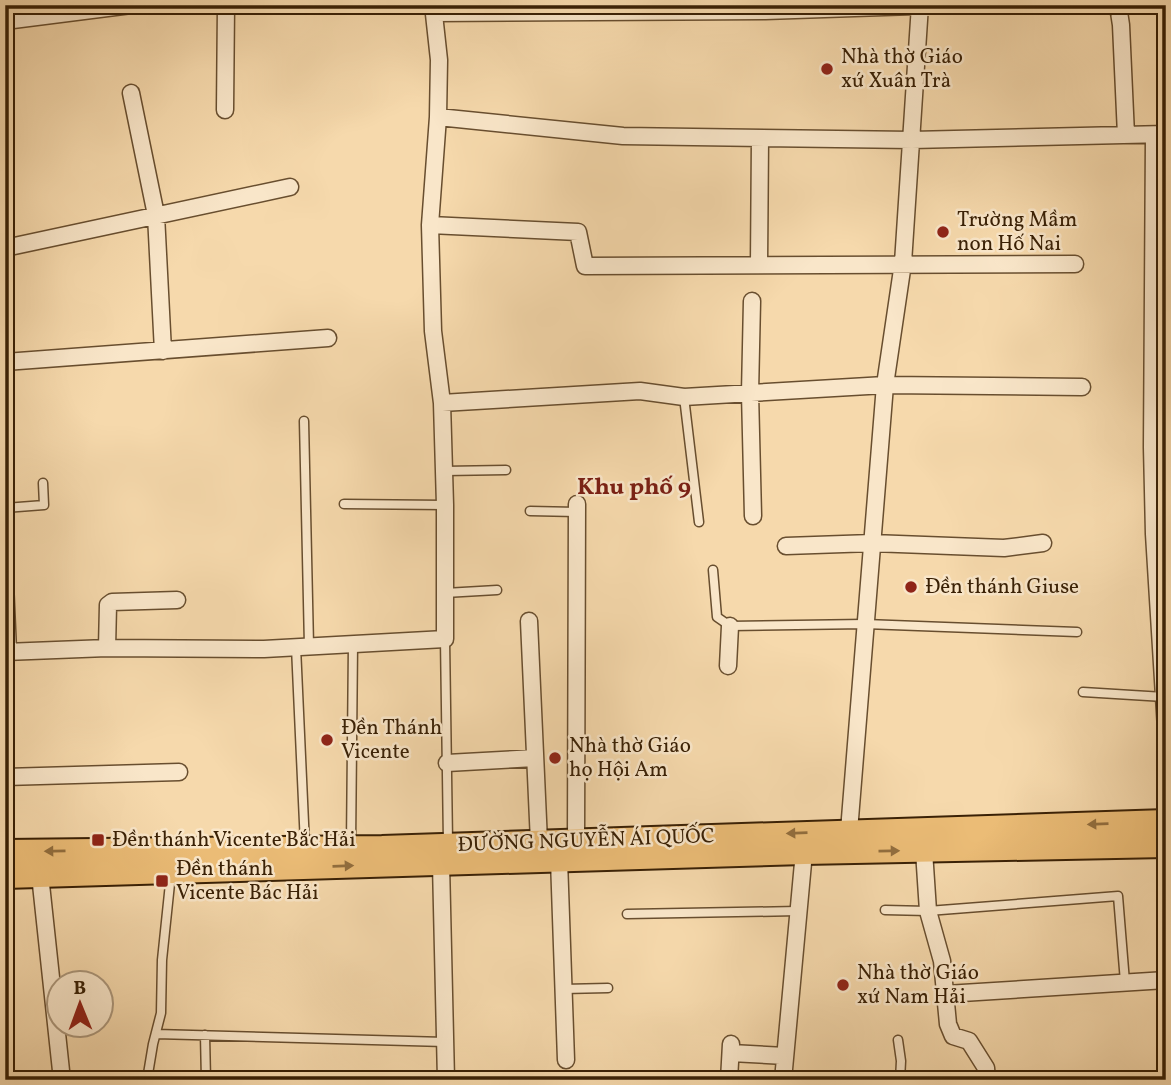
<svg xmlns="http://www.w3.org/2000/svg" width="1171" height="1085" viewBox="0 0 1171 1085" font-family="Vollkorn,serif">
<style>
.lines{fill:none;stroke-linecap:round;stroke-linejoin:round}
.lane-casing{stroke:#684e2f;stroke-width:11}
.street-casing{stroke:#684e2f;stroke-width:19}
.primary-casing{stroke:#392005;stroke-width:28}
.lane{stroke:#f9e6c9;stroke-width:8}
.street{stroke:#f9e6c9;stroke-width:16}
.primary{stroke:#ebbc76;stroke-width:24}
.oneway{fill:#926e3e}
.poi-dot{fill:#8f2418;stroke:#f9e6c9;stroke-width:2.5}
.labels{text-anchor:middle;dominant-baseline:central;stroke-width:5;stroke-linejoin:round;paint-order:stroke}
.poi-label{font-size:21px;fill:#392005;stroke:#f9e6c9;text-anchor:start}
.street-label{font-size:21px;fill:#392005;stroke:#f9e6c9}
.quarter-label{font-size:24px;font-weight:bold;fill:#7a1f14;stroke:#f9e6c9}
</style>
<rect width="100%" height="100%" fill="#f6d9ac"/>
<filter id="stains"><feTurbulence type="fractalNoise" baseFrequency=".00286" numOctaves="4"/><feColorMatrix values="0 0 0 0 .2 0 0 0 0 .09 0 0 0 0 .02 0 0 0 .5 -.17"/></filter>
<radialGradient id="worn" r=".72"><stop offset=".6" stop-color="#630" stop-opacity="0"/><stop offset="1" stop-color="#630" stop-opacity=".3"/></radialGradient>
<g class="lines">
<defs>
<path id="lane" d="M 684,397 L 699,522
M 304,421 L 309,646
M 444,471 L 506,470
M 344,504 L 445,505
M 5,508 L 44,505 L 43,483
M 530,511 L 577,512
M 713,570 L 717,617 L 730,626 L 865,624 L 1077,632
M 445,593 L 497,590
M 445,639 L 448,842
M 296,647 L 305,845
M 1083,692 L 1164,697
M 351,845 L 353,644
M 885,910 L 928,911 L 1118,896 L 1125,982
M 627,914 L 798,911
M 563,989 L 608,988
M 156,1034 L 445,1042
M 205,1035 L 206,1080
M 898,1040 L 901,1061 L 900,1080
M 147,1080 L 153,1044 L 161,1013 L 162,960 L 171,874"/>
<path id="street" d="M 1114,5 L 1119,12 L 1121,25 L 1126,135
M 434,13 L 765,11 L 944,5
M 5,21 L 131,5
M 131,93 L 156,215 L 163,351
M 225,110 L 226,5
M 438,117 L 623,136 L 912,140 L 1166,134
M 1154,135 L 1152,447 L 1154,534 L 1166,729
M 430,225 L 578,232 L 585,266 L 1075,264
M 5,248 L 290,187
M 759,264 L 760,138
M 752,301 L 750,393 L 753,516
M 5,362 L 328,338
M 442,403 L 640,391 L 684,397 L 885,385 L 1082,387
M 786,546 L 872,543 L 1004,548 L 1043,543
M 5,583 L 8,651
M 529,621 L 539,842
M 107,648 L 108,605 L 112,602 L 177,600
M 5,652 L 107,648 L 264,649 L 445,639 L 445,505 L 442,403 L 433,331 L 430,225 L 438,117 L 439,60 L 433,5
M 728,666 L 730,626
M 447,763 L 535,758
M 5,777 L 179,772
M 849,831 L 885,385 L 903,263 L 920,5
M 576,841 L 577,504
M 924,851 L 928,911 L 942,961 L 948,1024 L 953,1036 L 969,1041 L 986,1068 L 987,1080
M 559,860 L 566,1060
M 441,864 L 446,1080
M 40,875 L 62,1080
M 946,994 L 1166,980
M 731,1053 L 785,1056
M 729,1080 L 731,1044
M 783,1080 L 804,852"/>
<path id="primary" d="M 5,852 L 382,848 L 1166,822
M 5,876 L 804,852 L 1166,845"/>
</defs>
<!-- lane casing -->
<use href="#lane" class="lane-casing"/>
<!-- street casing -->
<use href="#street" class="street-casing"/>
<!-- primary casing -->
<use href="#primary" class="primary-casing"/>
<!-- lane -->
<use href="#lane" class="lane"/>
<!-- street -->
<use href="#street" class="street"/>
<!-- primary -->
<use href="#primary" class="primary"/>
</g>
<!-- one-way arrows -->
<defs><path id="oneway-solid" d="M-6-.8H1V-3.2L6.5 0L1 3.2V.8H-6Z" transform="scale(1.75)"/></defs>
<g class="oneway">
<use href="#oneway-solid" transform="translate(1098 824) rotate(178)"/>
<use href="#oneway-solid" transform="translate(797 833) rotate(178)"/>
<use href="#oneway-solid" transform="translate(55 851) rotate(179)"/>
<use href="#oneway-solid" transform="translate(889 851) rotate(-1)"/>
<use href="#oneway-solid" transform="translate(343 866) rotate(-2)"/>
</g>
<!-- markers -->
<g class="poi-dot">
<circle cx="827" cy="69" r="7"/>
<circle cx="943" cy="232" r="7"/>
<circle cx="911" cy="587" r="7"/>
<circle cx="327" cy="740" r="7"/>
<circle cx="555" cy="758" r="7"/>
<rect x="91" y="833" width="14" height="14" rx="3.5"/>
<rect x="155" y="874" width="14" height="14" rx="3.5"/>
<circle cx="843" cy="985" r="7"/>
</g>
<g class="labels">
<!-- poi labels -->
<g class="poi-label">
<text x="841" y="57">Nhà thờ Giáo<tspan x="841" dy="24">xứ Xuân Trà</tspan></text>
<text x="957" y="220">Trường Mầm<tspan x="957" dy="24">non Hố Nai</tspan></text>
<text x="925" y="587">Đền thánh Giuse</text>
<text x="341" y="728">Đền Thánh<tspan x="341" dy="24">Vicente</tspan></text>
<text x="569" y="746">Nhà thờ Giáo<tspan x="569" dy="24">họ Hội Am</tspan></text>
<text x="112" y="840">Đền thánh Vicente Bắc Hải</text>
<text x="176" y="869">Đền thánh<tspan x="176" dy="24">Vicente Bác Hải</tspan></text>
<text x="857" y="973">Nhà thờ Giáo<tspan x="857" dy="24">xứ Nam Hải</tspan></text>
</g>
<!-- street labels -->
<g class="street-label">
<text transform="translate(586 841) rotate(-2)">ĐƯỜNG NGUYỄN ÁI QUỐC</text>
</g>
<!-- quarter labels -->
<g class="quarter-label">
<text x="634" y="488">Khu phố 9</text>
</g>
</g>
<!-- margin -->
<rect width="1171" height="1085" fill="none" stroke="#f6d9ac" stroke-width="28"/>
<rect x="7" y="7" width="1157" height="1071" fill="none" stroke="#392005" stroke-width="3.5"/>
<rect x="14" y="14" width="1143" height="1057" fill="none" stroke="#392005" stroke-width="2"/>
<!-- north arrow -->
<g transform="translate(80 1004) rotate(359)"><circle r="33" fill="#f9e6c9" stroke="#ac977b" stroke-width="2"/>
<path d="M0-5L12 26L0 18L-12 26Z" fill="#8f2418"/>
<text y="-10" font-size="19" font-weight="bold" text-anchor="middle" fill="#392005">B</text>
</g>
<rect width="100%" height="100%" filter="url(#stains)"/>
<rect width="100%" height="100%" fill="url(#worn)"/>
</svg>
